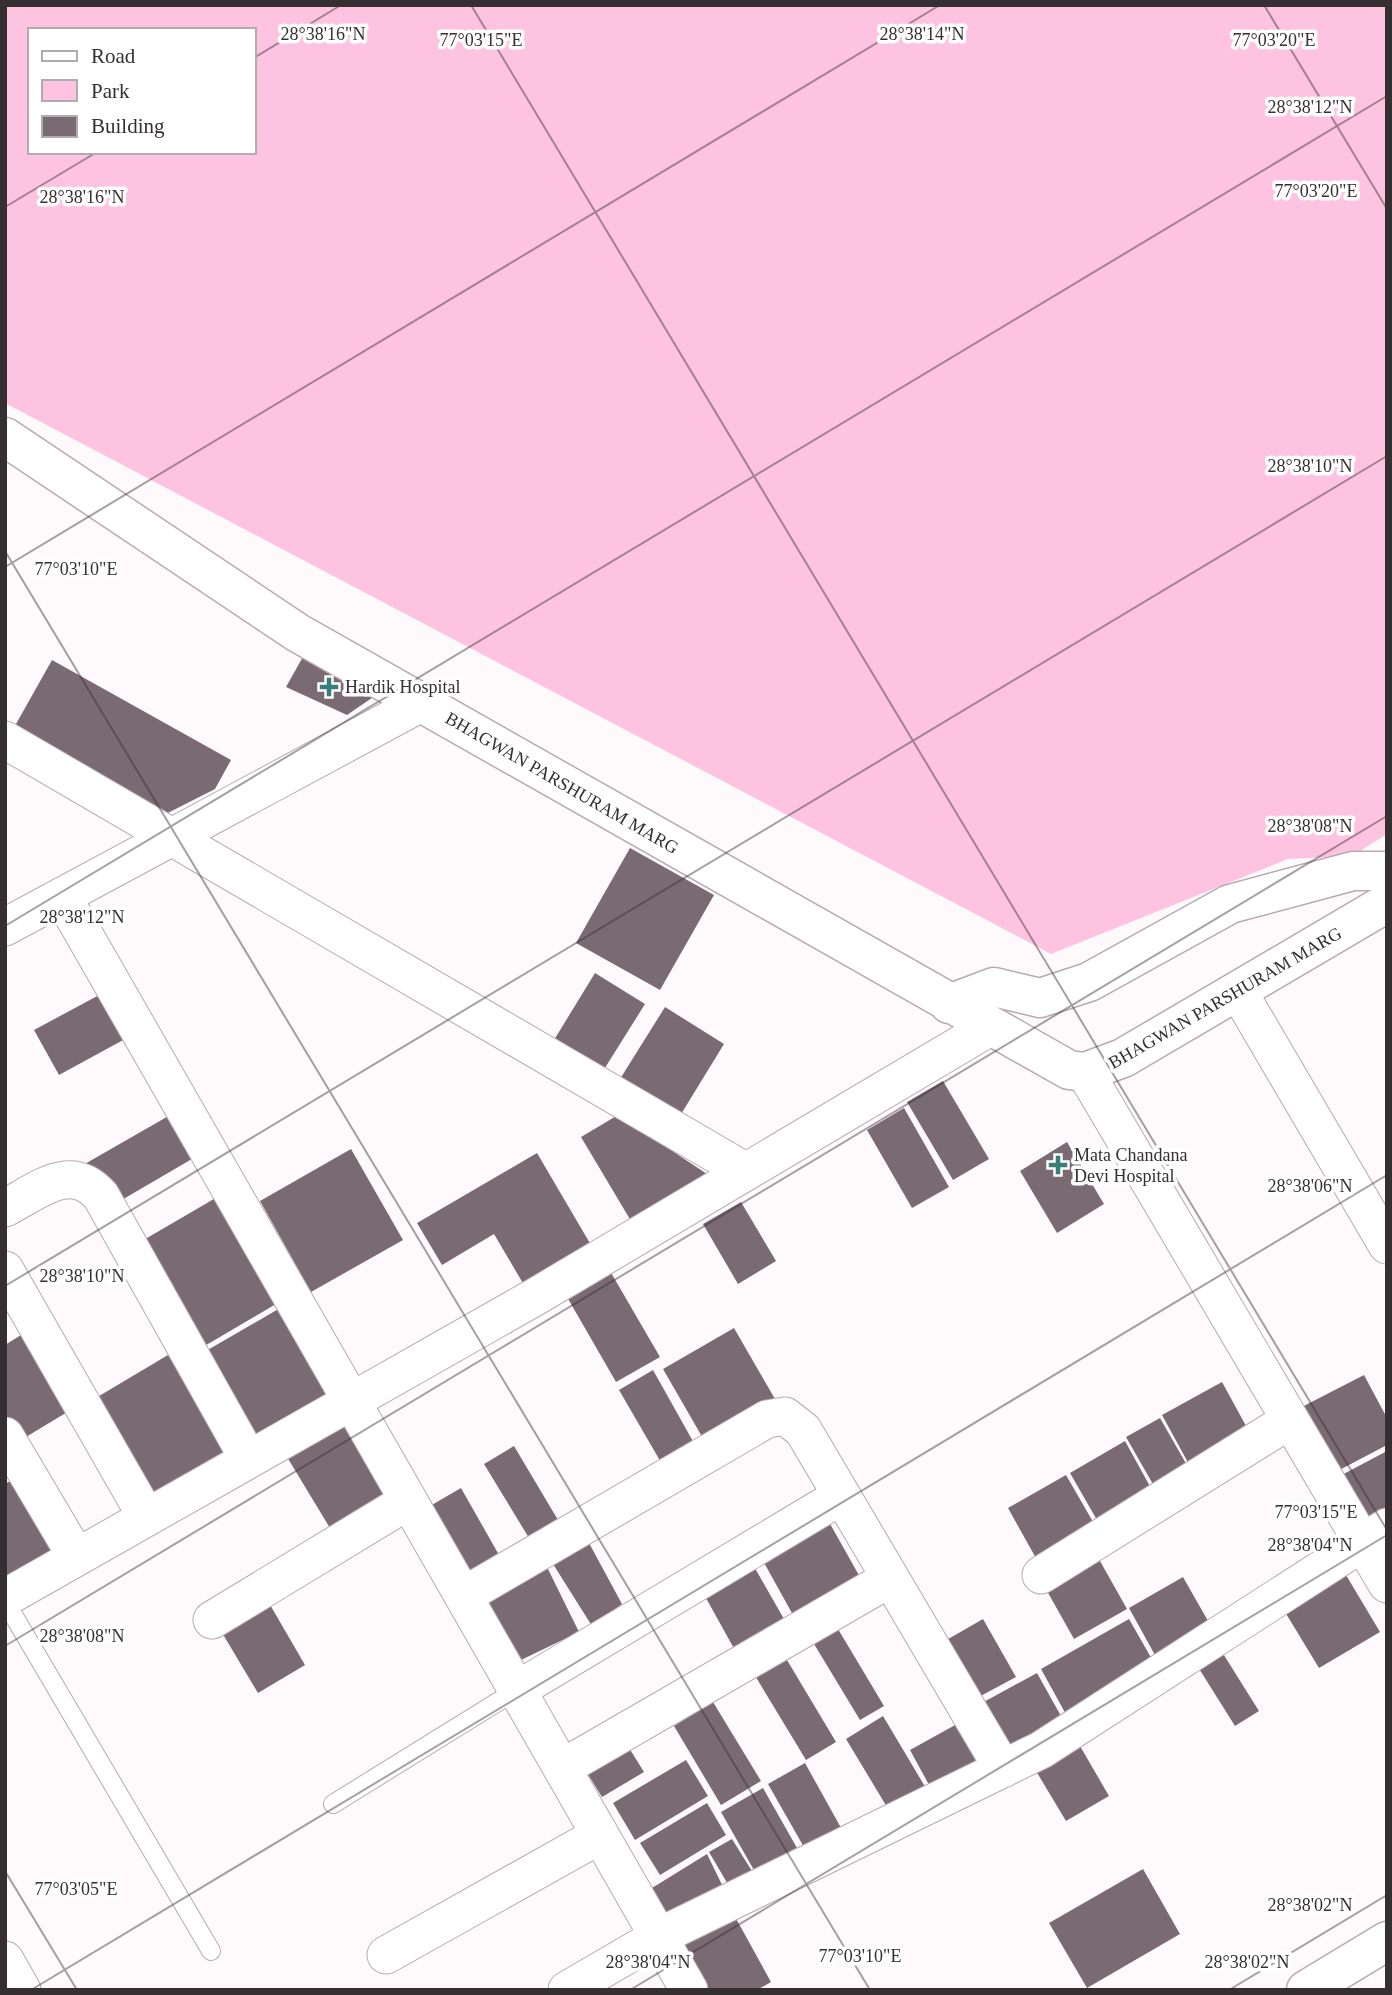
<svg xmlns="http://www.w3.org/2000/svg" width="1392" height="1995" viewBox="0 0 1392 1995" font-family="Georgia,serif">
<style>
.green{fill:#fdc3e0;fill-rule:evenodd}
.building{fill:#7a6b72}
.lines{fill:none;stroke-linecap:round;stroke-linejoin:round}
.service-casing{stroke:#b9a9b1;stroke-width:20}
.minor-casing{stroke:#b9a9b1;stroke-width:39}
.tertiary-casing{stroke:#b9a9b1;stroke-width:41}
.service{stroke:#fff;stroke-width:18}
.minor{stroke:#fff;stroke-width:37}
.tertiary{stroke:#fff;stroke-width:38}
.ticks{fill:none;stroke:#362f32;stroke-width:2;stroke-opacity:0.45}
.poi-dot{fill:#387f79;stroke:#fff;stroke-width:2.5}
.labels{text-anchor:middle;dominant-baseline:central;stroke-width:7;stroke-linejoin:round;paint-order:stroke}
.poi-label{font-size:18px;fill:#362f32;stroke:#fff;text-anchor:start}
.street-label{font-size:18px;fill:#362f32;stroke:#fff}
.ticks-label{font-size:18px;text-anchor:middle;fill:#362f32;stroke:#fff;stroke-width:7;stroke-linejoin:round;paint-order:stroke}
</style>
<rect width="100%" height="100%" fill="#fefafc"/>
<!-- green -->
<path class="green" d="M 5,5 L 1387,5 L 1387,834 L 1352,856 L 1288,859 L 1051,954 L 5,403 ZM 30,30 L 254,30 L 254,152 L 30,152 Z"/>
<!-- building -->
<path class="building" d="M 309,646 L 385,689 L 347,715 L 286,687 Z
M 52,660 L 231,760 L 215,789 L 152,821 L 7,740 Z
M 630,848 L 714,895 L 660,990 L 576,943 Z
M 595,973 L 645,1004 L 603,1071 L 554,1040 Z
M 101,994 L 125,1039 L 59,1075 L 34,1030 Z
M 665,1007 L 724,1044 L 675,1124 L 615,1087 Z
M 943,1081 L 989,1159 L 953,1180 L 907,1102 Z
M 904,1108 L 949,1187 L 912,1208 L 867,1130 Z
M 172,1114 L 197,1156 L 108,1208 L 83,1165 Z
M 618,1115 L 713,1178 L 634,1226 L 581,1137 Z
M 1067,1142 L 1104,1204 L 1057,1233 L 1020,1171 Z
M 351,1149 L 403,1240 L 311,1292 L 260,1201 Z
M 537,1153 L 591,1245 L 524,1285 L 494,1234 L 442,1265 L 417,1223 Z
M 219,1196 L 281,1301 L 196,1351 L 135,1245 Z
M 741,1202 L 776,1261 L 738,1284 L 703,1224 Z
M 610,1271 L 660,1357 L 616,1382 L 567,1297 Z
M 287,1304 L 337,1389 L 248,1440 L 199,1355 Z
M 734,1328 L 779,1406 L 708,1447 L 663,1369 Z
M 21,1335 L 69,1411 L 16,1443 L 5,1426 L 5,1345 Z
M 168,1355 L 229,1457 L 150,1504 L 89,1402 Z
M 653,1370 L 699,1452 L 666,1471 L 619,1390 Z
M 1364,1375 L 1387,1418 L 1387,1445 L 1328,1476 L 1294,1411 Z
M 1222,1382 L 1251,1435 L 1191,1468 L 1162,1415 Z
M 340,1418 L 392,1505 L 336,1538 L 284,1452 Z
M 1160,1418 L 1188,1467 L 1154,1486 L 1126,1437 Z
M 1125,1441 L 1152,1490 L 1097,1520 L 1070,1473 Z
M 514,1446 L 558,1520 L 529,1538 L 484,1464 Z
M 1387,1451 L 1387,1521 L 1364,1533 L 1336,1478 Z
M 1066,1475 L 1096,1527 L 1037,1560 L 1008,1508 Z
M 17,1477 L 60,1551 L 5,1584 L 5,1484 Z
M 461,1488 L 503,1562 L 471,1579 L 430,1506 Z
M 829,1522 L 865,1586 L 798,1624 L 762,1559 Z
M 589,1543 L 622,1604 L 592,1626 L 553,1564 Z
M 1100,1561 L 1127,1609 L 1074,1639 L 1047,1591 Z
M 752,1563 L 792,1633 L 741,1661 L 702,1591 Z
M 546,1565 L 579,1632 L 521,1660 L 487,1599 Z
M 1346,1575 L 1380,1632 L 1319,1668 L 1285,1612 Z
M 1183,1577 L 1216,1635 L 1161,1666 L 1129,1608 Z
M 269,1603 L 305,1665 L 258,1693 L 221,1631 Z
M 983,1619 L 1016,1677 L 975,1699 L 943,1642 Z
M 1129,1619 L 1157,1668 L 1068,1718 L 1041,1669 Z
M 835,1624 L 884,1706 L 860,1720 L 811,1639 Z
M 1222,1652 L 1259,1711 L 1235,1726 L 1198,1667 Z
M 784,1655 L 836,1742 L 806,1760 L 754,1674 Z
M 1037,1673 L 1066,1725 L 1009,1757 L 980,1704 Z
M 713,1702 L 761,1781 L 721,1805 L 674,1726 Z
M 883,1716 L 930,1795 L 893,1817 L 846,1739 Z
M 966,1719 L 990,1763 L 934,1794 L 910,1750 Z
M 626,1743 L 644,1772 L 602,1797 L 584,1768 Z
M 1080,1746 L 1109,1796 L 1066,1821 L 1036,1771 Z
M 686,1760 L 708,1796 L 635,1840 L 613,1803 Z
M 805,1763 L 845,1835 L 809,1856 L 768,1784 Z
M 763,1788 L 801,1855 L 759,1879 L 721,1812 Z
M 707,1803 L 726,1835 L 660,1875 L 640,1843 Z
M 732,1839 L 760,1884 L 736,1898 L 709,1852 Z
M 707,1854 L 727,1895 L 669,1924 L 652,1888 Z
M 1143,1869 L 1180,1934 L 1087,1988 L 1049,1923 Z
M 733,1913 L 771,1982 L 757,1990 L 703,1990 L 678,1945 Z"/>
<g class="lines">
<defs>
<path id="service" d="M 5,1601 L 211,1951
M 333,1804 L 517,1690"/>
<path id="minor" d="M 5,740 L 745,1171
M 62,896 L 689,1990
M 5,927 L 421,703
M 1238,991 L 1387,1245
M 1085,1072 L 1387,1584
M 5,1208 C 38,1191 70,1161 101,1196 L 248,1458
M 5,1270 L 146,1516
M 5,1436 L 76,1556
M 1041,1575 L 1290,1420
M 463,1596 L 767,1419 L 785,1416 L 803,1430 L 1003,1769
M 5,1598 L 535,1297 L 990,1027
M 212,1620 L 408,1501
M 517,1690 L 841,1496
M 562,1768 L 889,1579
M 386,1955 L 600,1835
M 5,1960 L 22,1990
M 567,1990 L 658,1937 L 1041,1750 L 1387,1527"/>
<path id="tertiary" d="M 5,437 L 298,633 L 1069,1070 L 1085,1072 L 1123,1058 L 1387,903
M 949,1004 L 994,987 L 1040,998 L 1089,982 L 1230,904 L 1353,871 L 1387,871
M 1306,1990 L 1387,1941"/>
</defs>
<!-- service casing -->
<use href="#service" class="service-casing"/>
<!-- minor casing -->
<use href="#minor" class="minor-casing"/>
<!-- tertiary casing -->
<use href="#tertiary" class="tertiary-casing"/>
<!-- service -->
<use href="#service" class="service"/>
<!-- minor -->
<use href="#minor" class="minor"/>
<!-- tertiary -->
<use href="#tertiary" class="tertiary"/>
</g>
<!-- ticks -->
<path class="ticks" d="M 471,5 L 1387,1530M 1264,5 L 1387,209M 254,58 L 341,5M 5,207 L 97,152M 5,551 L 870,1990M 5,567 L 940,5M 5,926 L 1387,96M 5,1286 L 1387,456M 5,1646 L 1387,816M 5,1871 L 77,1990M 31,1990 L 1387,1175M 630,1990 L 1387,1535M 1229,1990 L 1387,1895"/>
<!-- markers -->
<g class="poi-dot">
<path d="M325.5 676.5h7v7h7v7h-7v7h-7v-7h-7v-7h7z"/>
<path d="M1054.5 1154.5h7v7h7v7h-7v7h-7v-7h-7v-7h7z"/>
</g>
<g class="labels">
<!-- poi labels -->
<g class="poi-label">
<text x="345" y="687">Hardik Hospital</text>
<text x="1074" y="1155">Mata Chandana<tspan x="1074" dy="21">Devi Hospital</tspan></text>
</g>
<!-- street labels -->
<g class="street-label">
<text transform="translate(562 783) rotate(30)">BHAGWAN PARSHURAM MARG</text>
<text transform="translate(1225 998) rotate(-30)">BHAGWAN PARSHURAM MARG</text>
</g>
</g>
<g class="ticks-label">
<text x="323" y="40">28°38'16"N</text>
<text x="922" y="40">28°38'14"N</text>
<text x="481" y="46">77°03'15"E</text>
<text x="1274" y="46">77°03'20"E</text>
<text x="1310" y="113">28°38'12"N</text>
<text x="1316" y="197">77°03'20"E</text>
<text x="82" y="203">28°38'16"N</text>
<text x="1310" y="472">28°38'10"N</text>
<text x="76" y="575">77°03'10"E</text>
<text x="1310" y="832">28°38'08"N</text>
<text x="82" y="923">28°38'12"N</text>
<text x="1310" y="1192">28°38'06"N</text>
<text x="82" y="1282">28°38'10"N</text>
<text x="1316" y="1518">77°03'15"E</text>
<text x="1310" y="1551">28°38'04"N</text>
<text x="82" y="1642">28°38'08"N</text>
<text x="76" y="1895">77°03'05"E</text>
<text x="1310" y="1911">28°38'02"N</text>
<text x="860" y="1962">77°03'10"E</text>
<text x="648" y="1968">28°38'04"N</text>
<text x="1247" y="1968">28°38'02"N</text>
</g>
<!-- border -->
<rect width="1392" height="1995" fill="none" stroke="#362f32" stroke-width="14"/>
<!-- legend -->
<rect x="28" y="28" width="228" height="126" fill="#ffffff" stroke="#afacad" stroke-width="2"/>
<rect x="42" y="51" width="35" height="10" fill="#ffffff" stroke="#afacad" stroke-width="2"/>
<text x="91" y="63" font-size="21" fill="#362f32">Road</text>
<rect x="42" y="80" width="35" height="21" fill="#fdc3e0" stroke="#afacad" stroke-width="2"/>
<text x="91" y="98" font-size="21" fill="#362f32">Park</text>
<rect x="42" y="116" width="35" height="21" fill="#7a6b72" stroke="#afacad" stroke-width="2"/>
<text x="91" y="133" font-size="21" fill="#362f32">Building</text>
</svg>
